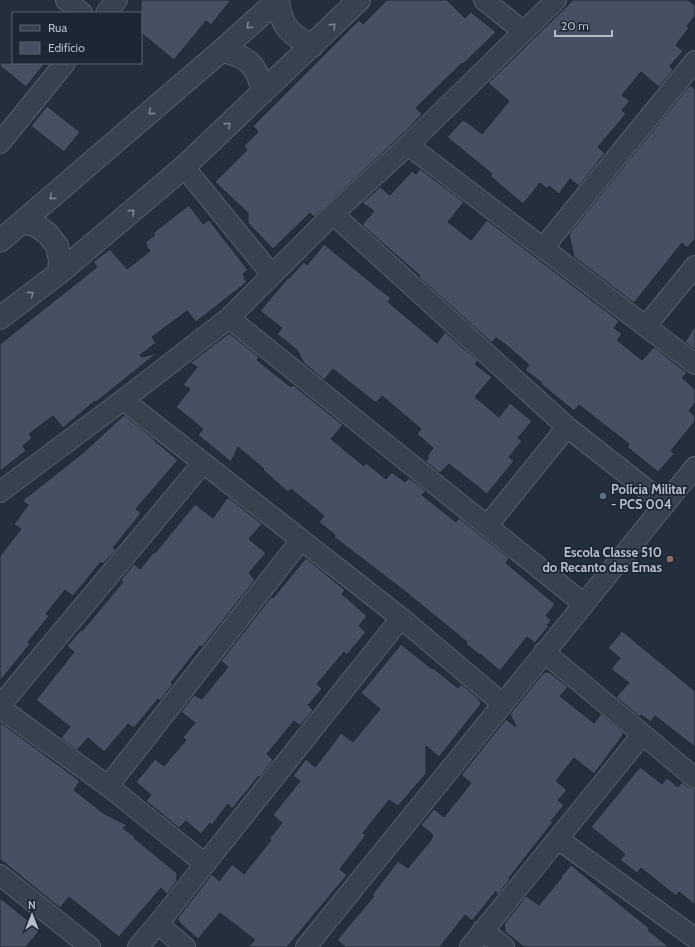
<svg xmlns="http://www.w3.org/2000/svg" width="695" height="947" viewBox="0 0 695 947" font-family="Cabin,sans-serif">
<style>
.building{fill:#455162;stroke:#1f2835}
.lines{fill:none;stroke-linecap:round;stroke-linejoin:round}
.minor-casing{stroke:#565f6c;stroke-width:22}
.tertiary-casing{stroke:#565f6c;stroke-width:24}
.minor{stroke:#38414e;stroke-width:20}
.tertiary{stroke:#38414e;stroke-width:22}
.oneway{stroke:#7c8592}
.service-dot{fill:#5c6f8a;stroke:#1d2633;stroke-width:1.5}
.education-dot{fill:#8d6e63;stroke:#1d2633;stroke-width:1.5}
.labels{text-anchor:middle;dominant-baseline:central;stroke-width:3.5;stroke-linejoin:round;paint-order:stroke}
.poi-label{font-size:13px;font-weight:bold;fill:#b4bcc9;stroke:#1d2633;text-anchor:start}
</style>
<rect width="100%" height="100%" fill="#242f3e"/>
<!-- building -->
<path class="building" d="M 141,0 L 231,0 L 211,25 L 206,21 L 174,60 L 141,33 Z
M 387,0 L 447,0 L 465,18 L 471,12 L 496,32 L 463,64 L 462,63 L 416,108 L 422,114 L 407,130 L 314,217 L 310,213 L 273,249 L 248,223 L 248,213 L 215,182 L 247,150 L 244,146 L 258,132 L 253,126 L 359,20 L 363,24 Z
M 573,0 L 688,0 L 695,5 L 695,16 L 687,26 L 689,28 L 676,45 L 683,51 L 670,66 L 673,70 L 659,87 L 641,72 L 622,95 L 630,101 L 622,110 L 626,114 L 598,147 L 605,153 L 579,186 L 570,179 L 559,194 L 549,186 L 547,189 L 540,183 L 523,204 L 490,176 L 492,174 L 447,137 L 463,120 L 471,125 L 482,134 L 509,101 L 488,83 Z
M 0,63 L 45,63 L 26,87 L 0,66 Z
M 690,85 L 695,89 L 695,239 L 687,248 L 682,243 L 634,303 L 574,257 L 569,234 Z
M 47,106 L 80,132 L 64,152 L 31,126 Z
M 420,169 L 464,202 L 448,222 L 471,240 L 487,220 L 619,321 L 614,328 L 622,334 L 617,340 L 642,360 L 654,347 L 687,373 L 682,378 L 695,389 L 695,403 L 689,411 L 695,416 L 695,421 L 671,451 L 674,454 L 658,472 L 627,447 L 629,444 L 579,405 L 574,411 L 541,384 L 542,383 L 525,370 L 529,365 L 505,344 L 496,338 L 492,343 L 419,277 L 420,276 L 362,225 L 374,211 L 362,203 L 380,187 L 390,195 L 412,171 L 416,174 Z
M 189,205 L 203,224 L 209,220 L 248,270 L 243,274 L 245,277 L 244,278 L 247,282 L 196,322 L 187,311 L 152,337 L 156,343 L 140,355 L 142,357 L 157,353 L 96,402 L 95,401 L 63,428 L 53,416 L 29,434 L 32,438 L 23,446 L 26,451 L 0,471 L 0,344 L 97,267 L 93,262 L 110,249 L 127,269 L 150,251 L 146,246 L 147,244 L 145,242 L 155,235 L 153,233 Z
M 324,244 L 374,285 L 391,298 L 388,302 L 437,343 L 445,332 L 478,361 L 475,364 L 492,377 L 475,397 L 499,417 L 510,403 L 532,421 L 518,438 L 522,441 L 509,457 L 514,461 L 487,494 L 449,464 L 440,473 L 425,461 L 429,458 L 427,456 L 433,448 L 417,434 L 421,429 L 382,396 L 376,403 L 333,369 L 324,380 L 304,363 L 297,350 L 277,334 L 282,328 L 260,311 L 288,278 L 289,278 L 304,262 L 307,265 Z
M 695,326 L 695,350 L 685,342 Z
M 229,333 L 259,357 L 257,360 L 291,387 L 293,385 L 343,425 L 331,439 L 364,466 L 366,463 L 386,479 L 392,472 L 405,482 L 409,478 L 426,491 L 422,495 L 456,522 L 459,518 L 509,558 L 506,563 L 555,604 L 546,616 L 551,620 L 547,625 L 549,626 L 535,643 L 527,637 L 500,671 L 480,654 L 480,655 L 466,644 L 467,642 L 402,589 L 334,537 L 335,535 L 319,522 L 324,516 L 291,489 L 288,492 L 263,470 L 264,469 L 238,447 L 231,462 L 198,435 L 203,429 L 176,407 L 190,389 L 183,385 L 197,367 L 190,363 L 228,334 Z
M 124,415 L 154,439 L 154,440 L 178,460 L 136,509 L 141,513 L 113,548 L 116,550 L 103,564 L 101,562 L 73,596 L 65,590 L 46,614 L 49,616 L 28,642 L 30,644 L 0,681 L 0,556 L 21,529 L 14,524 L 28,505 L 22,501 L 84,452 Z
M 228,497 L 262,524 L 249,539 L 266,553 L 249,573 L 255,580 L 202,647 L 200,646 L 171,683 L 173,684 L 160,701 L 158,699 L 134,728 L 128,724 L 104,752 L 88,738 L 77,750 L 61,738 L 70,727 L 36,700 L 74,652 L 67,646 L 81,630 L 82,631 L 123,582 L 121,580 L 134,564 L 140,569 L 154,552 L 155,553 L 195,504 L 213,518 Z
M 306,558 L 345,590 L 342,594 L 367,616 L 359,626 L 366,632 L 347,655 L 344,652 L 317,684 L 322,689 L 308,705 L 313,710 L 300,726 L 294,721 L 267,754 L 273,760 L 260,777 L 259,776 L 232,809 L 228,804 L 212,825 L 210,823 L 201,834 L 186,821 L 179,828 L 146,801 L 151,795 L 136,782 L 155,759 L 164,766 L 186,740 L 183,737 L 195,723 L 181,712 L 194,695 L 202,699 L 214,684 L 228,667 L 221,661 L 272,596 L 273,598 Z
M 622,631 L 695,691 L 695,747 L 655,716 L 651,722 L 641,715 L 640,717 L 616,697 L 629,683 L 611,669 L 620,658 L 608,648 Z
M 401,644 L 432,669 L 433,668 L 458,688 L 461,684 L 479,699 L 481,704 L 439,757 L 426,746 L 426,774 L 398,806 L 389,800 L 363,833 L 366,835 L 340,869 L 347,875 L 287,947 L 248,947 L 255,940 L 220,913 L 198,939 L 182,925 L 177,919 L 212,874 L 219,881 L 232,864 L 244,874 L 271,840 L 269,839 L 282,823 L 273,815 L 300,781 L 293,776 L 306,759 L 315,767 L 330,748 L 341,733 L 353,742 L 380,709 L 361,693 Z
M 544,672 L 549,672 L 568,687 L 560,696 L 594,723 L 601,714 L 624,733 L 620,739 L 594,774 L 574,758 L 556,781 L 567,790 L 558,800 L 564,805 L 551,821 L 553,822 L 509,878 L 510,879 L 497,896 L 496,891 L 472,921 L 465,915 L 440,947 L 345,947 L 337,940 L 374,896 L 372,895 L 398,861 L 408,868 L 431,840 L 433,835 L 421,825 L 434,809 L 444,817 L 471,783 L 461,775 L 506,719 L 516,727 L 510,714 Z
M 0,722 L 80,781 L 74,790 L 103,813 L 127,825 L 123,828 L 135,837 L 134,838 L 177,873 L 177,881 L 167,894 L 161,888 L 119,937 L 69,897 L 60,908 L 0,859 Z
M 640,767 L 662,784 L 667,778 L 678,787 L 682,782 L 688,787 L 695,789 L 695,905 L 679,892 L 676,896 L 641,868 L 637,873 L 620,860 L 625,854 L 591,827 Z
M 571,865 L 649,928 L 648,930 L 669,947 L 524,947 L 505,932 L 504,924 L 526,896 L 539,905 L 562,877 L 561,877 Z
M 0,898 L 40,930 L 26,947 L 0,947 Z"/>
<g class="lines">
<defs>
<path id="minor" d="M 66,0 L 82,13
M 484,0 L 524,32
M 106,13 L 117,0
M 0,143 L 65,63
M 408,145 L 695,364
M 184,167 L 272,275
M 333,214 L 567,427 L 665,504
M 543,248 L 695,61
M 229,318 L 584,604
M 646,326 L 695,266
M 123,400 L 401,618 L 503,704
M 0,492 L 123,400 L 229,318 L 333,214 L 408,145 L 556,0
M 487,526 L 567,427
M 544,652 L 695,778
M 0,706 L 203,463
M 0,708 L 108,786 L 205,864
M 108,786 L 301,540
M 558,839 L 695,938
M 0,875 L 90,947
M 158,924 L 185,947
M 483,930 L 504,947
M 138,947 L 165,915 L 205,864 L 401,618
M 306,947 L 695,467
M 470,947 L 642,735"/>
<path id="tertiary" d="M 278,0 C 281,26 289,34 312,46
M 221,51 C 248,56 257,65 263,92
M 23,222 L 37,226 L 48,234 L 57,246 L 60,260 L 59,273
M 0,241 L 221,51 L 278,0
M 0,318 L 59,273 L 184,167 L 359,0"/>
</defs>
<!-- minor casing -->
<use href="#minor" class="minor-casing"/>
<!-- tertiary casing -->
<use href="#tertiary" class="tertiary-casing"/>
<!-- minor -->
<use href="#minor" class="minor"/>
<!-- tertiary -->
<use href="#tertiary" class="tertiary"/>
</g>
<!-- one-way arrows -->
<defs><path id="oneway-chevron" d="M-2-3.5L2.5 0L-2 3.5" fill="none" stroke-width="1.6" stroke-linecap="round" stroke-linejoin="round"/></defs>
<g class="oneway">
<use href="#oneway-chevron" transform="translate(249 26) rotate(138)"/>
<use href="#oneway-chevron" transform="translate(333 26) rotate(-44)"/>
<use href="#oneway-chevron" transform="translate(151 112) rotate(139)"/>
<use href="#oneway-chevron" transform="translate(228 125) rotate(-44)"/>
<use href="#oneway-chevron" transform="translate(52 197) rotate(139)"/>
<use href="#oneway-chevron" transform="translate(132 212) rotate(-40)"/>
<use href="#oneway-chevron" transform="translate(31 294) rotate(-37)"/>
</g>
<!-- markers -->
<circle class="service-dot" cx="603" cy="496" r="4"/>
<circle class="education-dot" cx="670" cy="559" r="4"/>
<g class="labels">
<!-- poi labels -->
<g class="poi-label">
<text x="611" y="489">Polícia Militar<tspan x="611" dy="15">- PCS 004</tspan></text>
<text x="662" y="552" text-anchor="end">Escola Classe 510<tspan x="662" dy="15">do Recanto das Emas</tspan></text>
</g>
</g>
<!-- legend -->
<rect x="12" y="12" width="130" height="52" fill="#1d2633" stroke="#59626f"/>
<rect x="20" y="25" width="20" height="6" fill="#38414e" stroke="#59626f"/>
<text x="48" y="32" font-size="12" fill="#b4bcc9">Rua</text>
<rect x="20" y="42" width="20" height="12" fill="#455162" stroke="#59626f"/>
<text x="48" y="52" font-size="12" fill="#b4bcc9">Edifício</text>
<!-- north arrow -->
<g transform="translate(32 915)" stroke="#1d2633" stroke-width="3" paint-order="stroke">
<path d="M0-3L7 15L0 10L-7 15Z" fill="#b4bcc9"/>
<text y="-6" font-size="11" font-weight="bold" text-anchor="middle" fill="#b4bcc9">N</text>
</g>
<!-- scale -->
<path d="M555 30v6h57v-6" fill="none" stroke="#b4bcc9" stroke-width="2"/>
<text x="561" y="30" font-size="12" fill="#b4bcc9" stroke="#1d2633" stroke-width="3" paint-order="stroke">20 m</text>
</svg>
